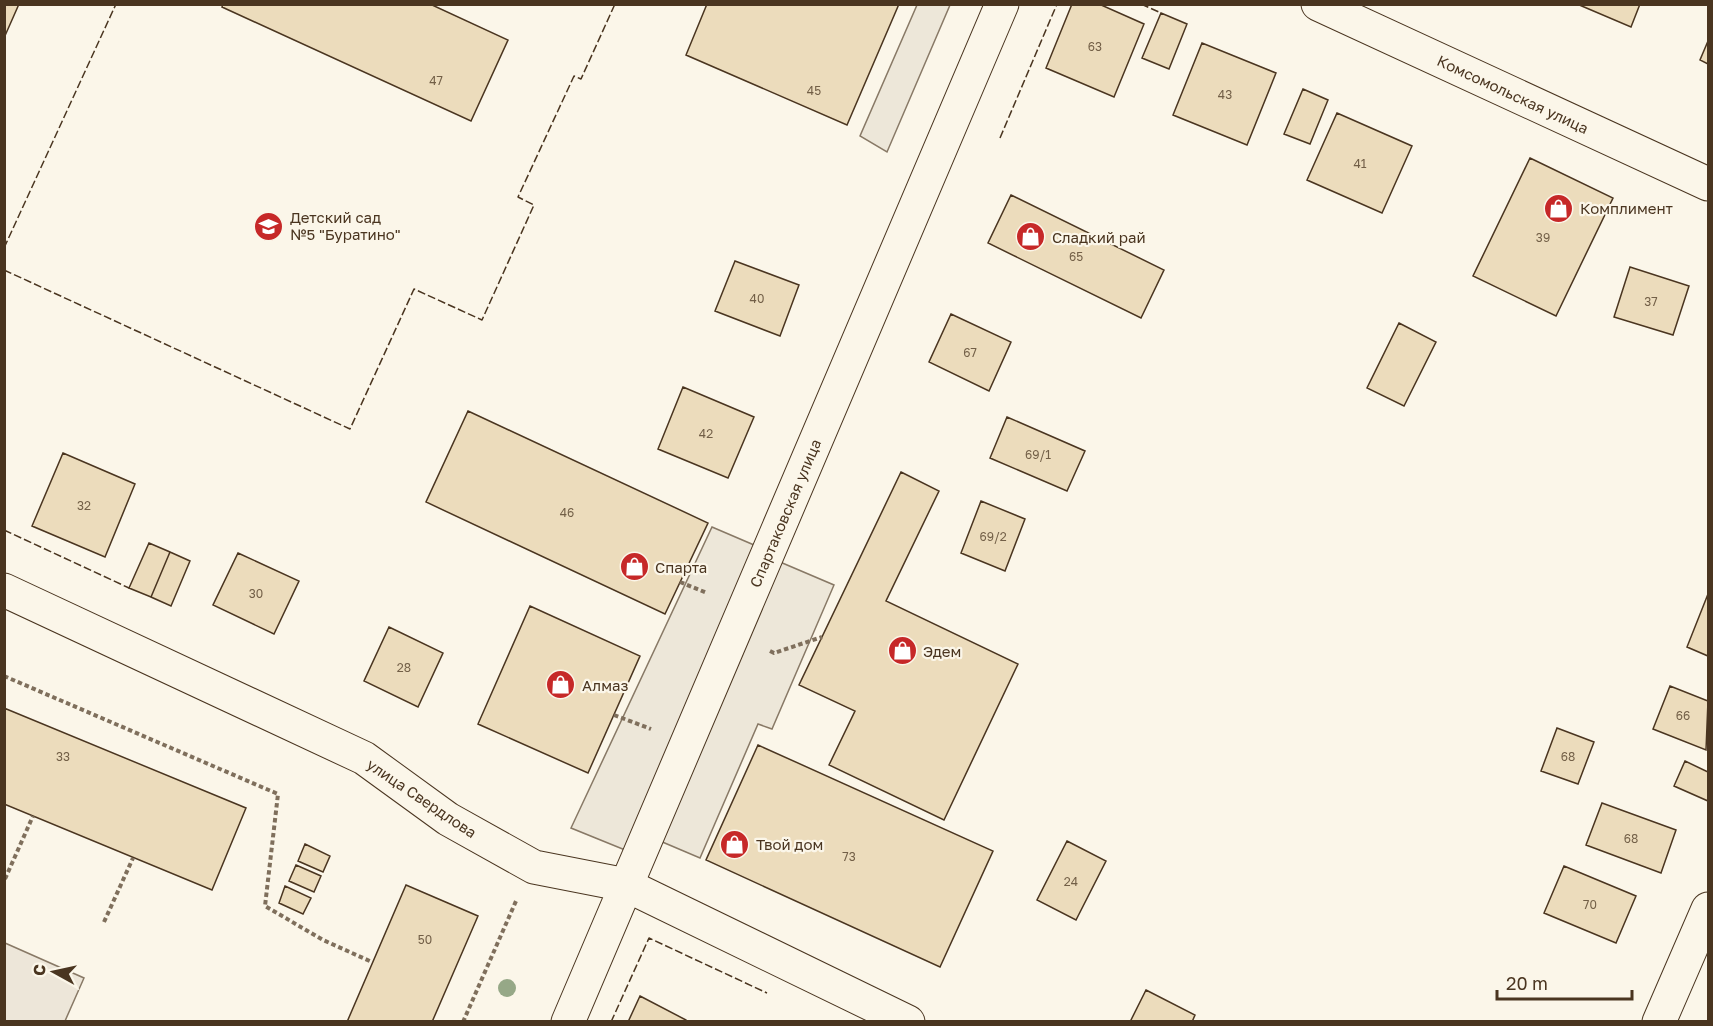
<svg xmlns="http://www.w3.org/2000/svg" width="1713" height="1026" viewBox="0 0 1713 1026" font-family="'Golos Text',sans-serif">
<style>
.green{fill:#ede6d9;stroke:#887966;stroke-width:1.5}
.parking{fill:#ede7d9;stroke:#887966;stroke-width:1.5}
.building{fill:#ecdcbc;stroke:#4a3520;stroke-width:1.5}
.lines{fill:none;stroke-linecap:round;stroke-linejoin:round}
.street-casing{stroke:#4a3520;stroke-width:35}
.primary-casing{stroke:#4a3520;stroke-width:35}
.path{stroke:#7f6f5c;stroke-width:4;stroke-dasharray:4.5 3;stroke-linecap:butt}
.street{stroke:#fbf6e9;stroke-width:33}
.primary{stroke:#fbf6e9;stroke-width:33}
.fence{stroke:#4a3520;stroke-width:1.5;stroke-dasharray:8 3;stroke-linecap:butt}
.tree{fill:#96a887}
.labels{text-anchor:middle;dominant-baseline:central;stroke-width:4.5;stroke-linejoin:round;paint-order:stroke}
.number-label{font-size:12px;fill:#725f47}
.street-label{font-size:15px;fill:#4a3520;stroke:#fbf6e9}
.poi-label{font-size:15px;fill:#4a3520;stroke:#fbf6e9;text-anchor:start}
</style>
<rect width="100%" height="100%" fill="#fbf6e9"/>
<!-- green -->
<path class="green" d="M 5,943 L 84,978 L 65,1021 L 5,1021 Z"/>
<!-- parking -->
<path class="parking" d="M 917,5 L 950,5 L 887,152 L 860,136 Z
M 712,527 L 761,548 L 630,852 L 571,828 Z
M 773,559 L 834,585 L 772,729 L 758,724 L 700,858 L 653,838 Z"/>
<!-- building -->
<path class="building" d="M 4,4 L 19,4 L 4,38 Z
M 223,4 L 430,4 L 508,40 L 471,121 L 222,7 Z
M 707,4 L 899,4 L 847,125 L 686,55 Z
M 1072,4 L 1099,4 L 1144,24 L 1114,97 L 1046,68 Z
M 1577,4 L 1640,4 L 1631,27 Z
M 1161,13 L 1187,24 L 1169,69 L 1142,58 Z
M 1708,41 L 1708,64 L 1700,60 Z
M 1202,43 L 1276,73 L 1247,145 L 1173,115 Z
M 1303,89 L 1328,100 L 1310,144 L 1284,134 Z
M 1337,113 L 1412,146 L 1382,213 L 1307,180 Z
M 1530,158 L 1613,198 L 1556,316 L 1473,276 Z
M 1011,195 L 1164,270 L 1141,318 L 988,243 Z
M 735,261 L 799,285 L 780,336 L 715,311 Z
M 1630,267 L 1689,286 L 1673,335 L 1614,317 Z
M 951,314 L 1011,342 L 989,391 L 929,362 Z
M 1399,323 L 1436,342 L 1404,406 L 1367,388 Z
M 683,387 L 754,417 L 728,478 L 658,449 Z
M 468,411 L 708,523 L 665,614 L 426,502 Z
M 1007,417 L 1085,451 L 1067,491 L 990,458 Z
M 63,453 L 135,484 L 105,557 L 32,526 Z
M 901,472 L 939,491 L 886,601 L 1018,664 L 944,820 L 829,765 L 855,711 L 799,685 Z
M 981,501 L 1025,519 L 1005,571 L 961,553 Z
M 149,543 L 170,552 L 151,597 L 129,588 Z
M 170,552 L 190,561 L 171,606 L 151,597 Z
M 238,553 L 299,581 L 274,634 L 213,605 Z
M 1708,594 L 1708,656 L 1687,647 Z
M 530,606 L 640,656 L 588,773 L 478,724 Z
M 389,627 L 443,653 L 418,707 L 364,681 Z
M 1670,686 L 1708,701 L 1706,750 L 1653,729 Z
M 4,708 L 246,808 L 212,890 L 4,804 Z
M 1557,728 L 1594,742 L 1578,784 L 1541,771 Z
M 758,745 L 993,851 L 940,967 L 706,860 Z
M 1685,761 L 1708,772 L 1708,801 L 1674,786 Z
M 1602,803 L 1676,830 L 1661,873 L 1586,845 Z
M 1067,841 L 1106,861 L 1076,920 L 1037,900 Z
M 305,844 L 330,856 L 323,872 L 298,861 Z
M 296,865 L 321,876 L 314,892 L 289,881 Z
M 1564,866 L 1636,896 L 1616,943 L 1544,913 Z
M 406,885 L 478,916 L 432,1022 L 347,1022 Z
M 406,885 L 478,916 L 432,1022 L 347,1022 Z
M 285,886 L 311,898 L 303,914 L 279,903 Z
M 1146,990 L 1195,1015 L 1192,1022 L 1130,1022 Z
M 640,996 L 686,1020 L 686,1022 L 628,1022 Z"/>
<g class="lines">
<defs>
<path id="street" d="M 1318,4 L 1708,184
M 4,590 L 364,758 L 448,819 L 534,867 L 626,885 L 908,1022
M 1659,1022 L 1708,909"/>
<path id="primary" d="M 568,1022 L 1002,4"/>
</defs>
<!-- street casing -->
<use href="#street" class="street-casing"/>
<!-- primary casing -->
<use href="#primary" class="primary-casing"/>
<!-- path -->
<path class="path" d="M 680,582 L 707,593
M 770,651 L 774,653 L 822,637
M 4,676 L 278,794 L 265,906 L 323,940 L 372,962
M 614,715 L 651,729
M 5,879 L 33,816
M 104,922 L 133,858
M 463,1022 L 516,901"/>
<!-- street -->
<use href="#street" class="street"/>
<!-- primary -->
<use href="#primary" class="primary"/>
<!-- fence -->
<path class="fence" d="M 1141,4 L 1161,13
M 1000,138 L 1057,4
M 4,248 L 116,4
M 4,270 L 350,429 L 414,289 L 482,320 L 534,205 L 518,197 L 574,76 L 581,79 L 615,4
M 4,530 L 129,588
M 611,1022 L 649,938 L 767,993"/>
</g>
<!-- trees -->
<circle class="tree" cx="507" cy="988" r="9"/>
<!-- icons -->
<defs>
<symbol id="shop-disc" viewBox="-11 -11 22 22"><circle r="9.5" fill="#c62828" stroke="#fbf6e9"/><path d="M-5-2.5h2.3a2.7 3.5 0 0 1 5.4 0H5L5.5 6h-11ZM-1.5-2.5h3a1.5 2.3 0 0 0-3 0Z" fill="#fff"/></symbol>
<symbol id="school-disc" viewBox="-11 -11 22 22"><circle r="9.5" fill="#c62828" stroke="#fbf6e9"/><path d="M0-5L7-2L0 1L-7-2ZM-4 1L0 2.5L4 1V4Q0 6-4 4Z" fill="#fff"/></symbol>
</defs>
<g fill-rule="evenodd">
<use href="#shop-disc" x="1542" y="192" width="33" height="33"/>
<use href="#school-disc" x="252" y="210" width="33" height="33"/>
<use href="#shop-disc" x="1014" y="220" width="33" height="33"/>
<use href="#shop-disc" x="618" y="550" width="33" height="33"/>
<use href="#shop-disc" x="886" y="634" width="33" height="33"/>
<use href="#shop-disc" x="544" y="668" width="33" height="33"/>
<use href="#shop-disc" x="718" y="828" width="33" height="33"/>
</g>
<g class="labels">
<!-- number labels -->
<g class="number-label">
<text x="1095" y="46">63</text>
<text x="436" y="80">47</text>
<text x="814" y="90">45</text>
<text x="1225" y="94">43</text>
<text x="1360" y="163">41</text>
<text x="1543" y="237">39</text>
<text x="1076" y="256">65</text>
<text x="757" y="298">40</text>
<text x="1651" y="301">37</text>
<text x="970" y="352">67</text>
<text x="706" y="433">42</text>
<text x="1038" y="454">69/1</text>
<text x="84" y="505">32</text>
<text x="567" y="512">46</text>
<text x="993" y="536">69/2</text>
<text x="256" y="593">30</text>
<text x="404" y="667">28</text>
<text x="1683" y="715">66</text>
<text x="63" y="756">33</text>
<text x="1568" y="756">68</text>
<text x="1631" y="838">68</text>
<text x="849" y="856">73</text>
<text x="1071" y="881">24</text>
<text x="1590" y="904">70</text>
<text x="425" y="939">50</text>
</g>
<!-- street labels -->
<g class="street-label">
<text transform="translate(1513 94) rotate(25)">Комсомольская улица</text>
<text transform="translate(785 513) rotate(-67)">Спартаковская улица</text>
<text transform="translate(422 798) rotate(34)">улица Свердлова</text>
</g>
<!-- poi labels -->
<g class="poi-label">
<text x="1580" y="208">Комплимент</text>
<text x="290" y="217">Детский сад<tspan x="290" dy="17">№5 "Буратино"</tspan></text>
<text x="1052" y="237">Сладкий рай</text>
<text x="655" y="567">Спарта</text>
<text x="923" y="651">Эдем</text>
<text x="582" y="685">Алмаз</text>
<text x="756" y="844">Твой дом</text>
</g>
</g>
<!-- border -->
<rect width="1713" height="1026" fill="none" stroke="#4a3520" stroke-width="12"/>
<!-- north arrow -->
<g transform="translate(54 972) rotate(278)" stroke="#fbf6e9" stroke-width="4.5" paint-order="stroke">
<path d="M0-4.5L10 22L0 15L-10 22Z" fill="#4a3520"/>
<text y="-9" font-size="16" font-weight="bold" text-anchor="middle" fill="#4a3520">С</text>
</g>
<!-- scale -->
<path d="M1497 990v9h135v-9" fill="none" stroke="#4a3520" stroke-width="3"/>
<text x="1506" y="990" font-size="18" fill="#4a3520" stroke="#fbf6e9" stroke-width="4.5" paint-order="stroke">20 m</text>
</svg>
